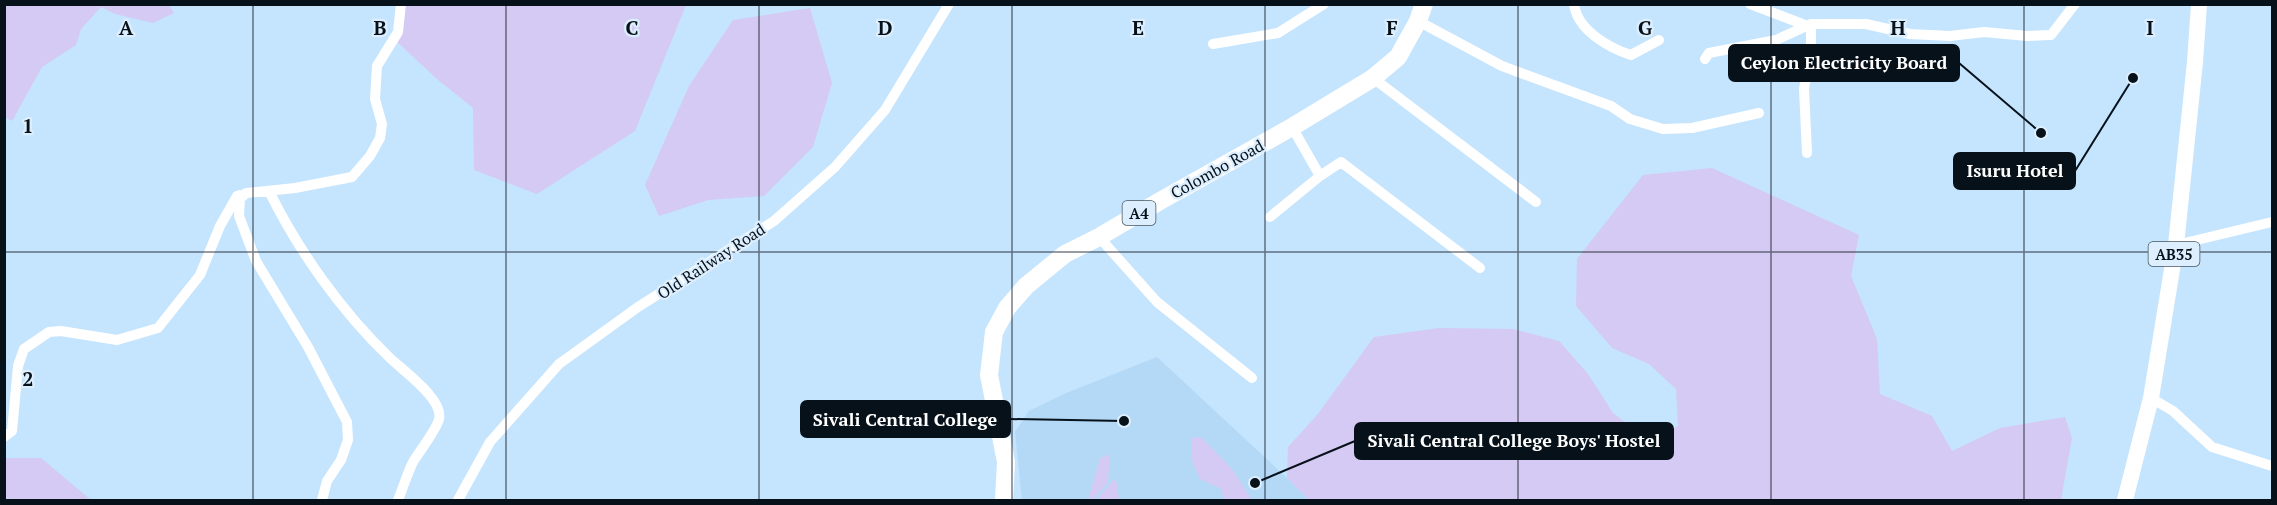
<svg xmlns="http://www.w3.org/2000/svg" width="2277" height="505" viewBox="0 0 2277 505" font-family="'PT Serif',serif">
<style>
.built{fill:#b4d9f7}
.green{fill:#d4caf3}
.lines{fill:none;stroke-linecap:round;stroke-linejoin:round}
.minor{stroke:#fff;stroke-width:10}
.primary{stroke:#fff;stroke-width:16}
.trunk{stroke:#fff;stroke-width:18}
.grid{fill:none;stroke:#07111a;stroke-width:1.5;stroke-opacity:0.55}
.labels{text-anchor:middle;dominant-baseline:central;stroke-width:4.5;stroke-linejoin:round;paint-order:stroke}
.shield{fill:#ddefff;stroke:#47545f;stroke-width:1.5}
.shield-label{font-size:15px;font-weight:bold;fill:#07111a}
.street-label{font-size:16px;fill:#07111a;stroke:#ddefff}
.grid-label{font-size:20px;text-anchor:middle;font-weight:bold;fill:#07111a;stroke:#ddefff;stroke-width:4.5;stroke-linejoin:round;paint-order:stroke}
.leader{fill:none;stroke:#07111a;stroke-width:2}
.callout-dot{fill:#07111a;stroke:#ddefff;stroke-width:2}
.callout{fill:#07111a;stroke:#07111a;stroke-width:2}
.callout-label{font-size:18px;text-anchor:middle;font-weight:bold;fill:#fff}
</style>
<rect width="100%" height="100%" fill="#c5e4fd"/>
<!-- built -->
<path class="built" d="M 1157,357 L 1287,478 L 1309,500 L 1022,500 L 1015,432 L 1029,411 L 1064,394 Z"/>
<!-- green -->
<path class="green" d="M 5,4 L 169,5 L 174,13 L 153,23 L 115,14 L 101,7 L 81,29 L 76,45 L 42,67 L 12,121 L 5,117 Z
M 403,5 L 686,5 L 635,131 L 537,194 L 474,170 L 473,108 L 437,79 L 394,39 Z
M 810,8 L 832,83 L 813,147 L 764,196 L 708,200 L 659,216 L 645,185 L 689,86 L 733,20 Z
M 1712,168 L 1859,235 L 1851,276 L 1877,339 L 1880,394 L 1932,416 L 1952,451 L 2000,428 L 2065,417 L 2072,438 L 2061,500 L 1309,500 L 1287,478 L 1288,447 L 1317,415 L 1374,337 L 1439,328 L 1513,329 L 1559,341 L 1588,374 L 1613,413 L 1648,440 L 1678,426 L 1676,389 L 1649,364 L 1612,348 L 1576,306 L 1577,259 L 1643,175 Z
M 1201,437 L 1232,469 L 1252,500 L 1224,500 L 1221,489 L 1200,479 L 1192,461 L 1191,438 Z
M 1110,452 L 1108,483 L 1092,500 L 1088,500 L 1100,458 L 1107,456 Z
M 5,458 L 41,458 L 91,500 L 5,500 Z
M 1116,479 L 1119,500 L 1096,500 L 1113,481 Z"/>
<g class="lines">
<!-- minor -->
<path class="minor" d="M 1574,4 C 1577,30 1609,48 1631,55 L 1659,40
M 1750,4 L 1805,25
M 1418,21 L 1502,66 L 1611,106 L 1630,119 L 1663,129 L 1692,128 L 1759,113
M 1213,44 L 1278,33 L 1324,4
M 1705,59 L 1709,53 L 1776,40 L 1811,24 L 1866,24 L 1910,34 L 1950,36 L 1984,32 L 2027,36 L 2051,35 L 2075,4
M 1373,78 L 1536,202
M 1292,127 L 1320,176
M 1807,153 L 1804,89 L 1811,47 L 1811,24
M 269,191 C 298,250 341,311 389,357 C 402,370 444,399 439,419 C 437,429 419,452 413,462 C 407,474 403,488 398,500
M 1270,217 L 1320,176 L 1341,162 L 1480,268
M 1099,237 L 1157,302 L 1252,378
M 2176,245 L 2272,222
M 2151,398 L 2173,411 L 2212,447 L 2272,466
M 4,437 L 12,431 L 18,366 L 24,349 L 49,332 L 61,331 L 117,340 L 158,328 L 200,275 L 220,226 L 237,196 L 240,195
M 322,500 L 327,481 L 341,460 L 348,440 L 347,422 L 308,347 L 256,261 L 239,216 L 240,199 L 246,193 L 295,188 L 352,177 L 370,156 L 380,138 L 382,124 L 375,99 L 377,66 L 398,32 L 401,4
M 458,500 L 490,442 L 559,364 L 638,307 L 774,221 L 835,167 L 885,110 L 949,4"/>
<!-- primary -->
<path class="primary" d="M 2125,500 L 2151,398 L 2176,245 L 2195,62 L 2199,4"/>
<!-- trunk -->
<path class="trunk" d="M 1004,500 L 1006,462 L 989,375 L 994,332 L 1007,308 L 1026,286 L 1065,254 L 1099,237 L 1160,201 L 1292,127 L 1373,78 L 1398,57 L 1418,21 L 1424,4"/>
</g>
<!-- grid -->
<path class="grid" d="M 253,4 L 253,500M 506,4 L 506,500M 759,4 L 759,500M 1012,4 L 1012,500M 1265,4 L 1265,500M 1518,4 L 1518,500M 1771,4 L 1771,500M 2024,4 L 2024,500M 4,252 L 2272,252"/>
<g class="labels">
<!-- shield labels -->
<g class="shield">
<rect x="1122.5" y="201" width="33" height="24" rx="4.5"/>
<rect x="2148.5" y="242" width="51" height="24" rx="4.5"/>
</g>
<g class="shield-label">
<text x="1139" y="213">A4</text>
<text x="2174" y="254">AB35</text>
</g>
<!-- street labels -->
<g class="street-label">
<text transform="translate(1217 169) rotate(-29)">Colombo Road</text>
<text transform="translate(711 261) rotate(-33)">Old Railway Road</text>
</g>
</g>
<g class="grid-label">
<text x="126" y="35">A</text>
<text x="380" y="35">B</text>
<text x="632" y="35">C</text>
<text x="885" y="35">D</text>
<text x="1138" y="35">E</text>
<text x="1392" y="35">F</text>
<text x="1645" y="35">G</text>
<text x="1898" y="35">H</text>
<text x="2150" y="35">I</text>
<text x="28" y="133">1</text>
<text x="28" y="386">2</text>
</g>
<!-- callouts -->
<path class="leader" d="M2041 133L1959 63M2133 78L2075 171M1124 421L1010 419M1255 483L1355 441"/>
<g class="callout-dot">
<circle cx="2041" cy="133" r="6"/>
<circle cx="2133" cy="78" r="6"/>
<circle cx="1124" cy="421" r="6"/>
<circle cx="1255" cy="483" r="6"/>
</g>
<g class="callout">
<rect x="1729" y="45" width="230" height="36" rx="6"/>
<rect x="1954" y="153" width="121" height="36" rx="6"/>
<rect x="801" y="401" width="209" height="36" rx="6"/>
<rect x="1355" y="423" width="318" height="36" rx="6"/>
</g>
<g class="callout-label">
<text x="1844" y="69">Ceylon Electricity Board</text>
<text x="2015" y="177">Isuru Hotel</text>
<text x="905" y="426">Sivali Central College</text>
<text x="1514" y="447">Sivali Central College Boys' Hostel</text>
</g>
<!-- border -->
<rect width="2277" height="505" fill="none" stroke="#07111a" stroke-width="12"/>
</svg>
